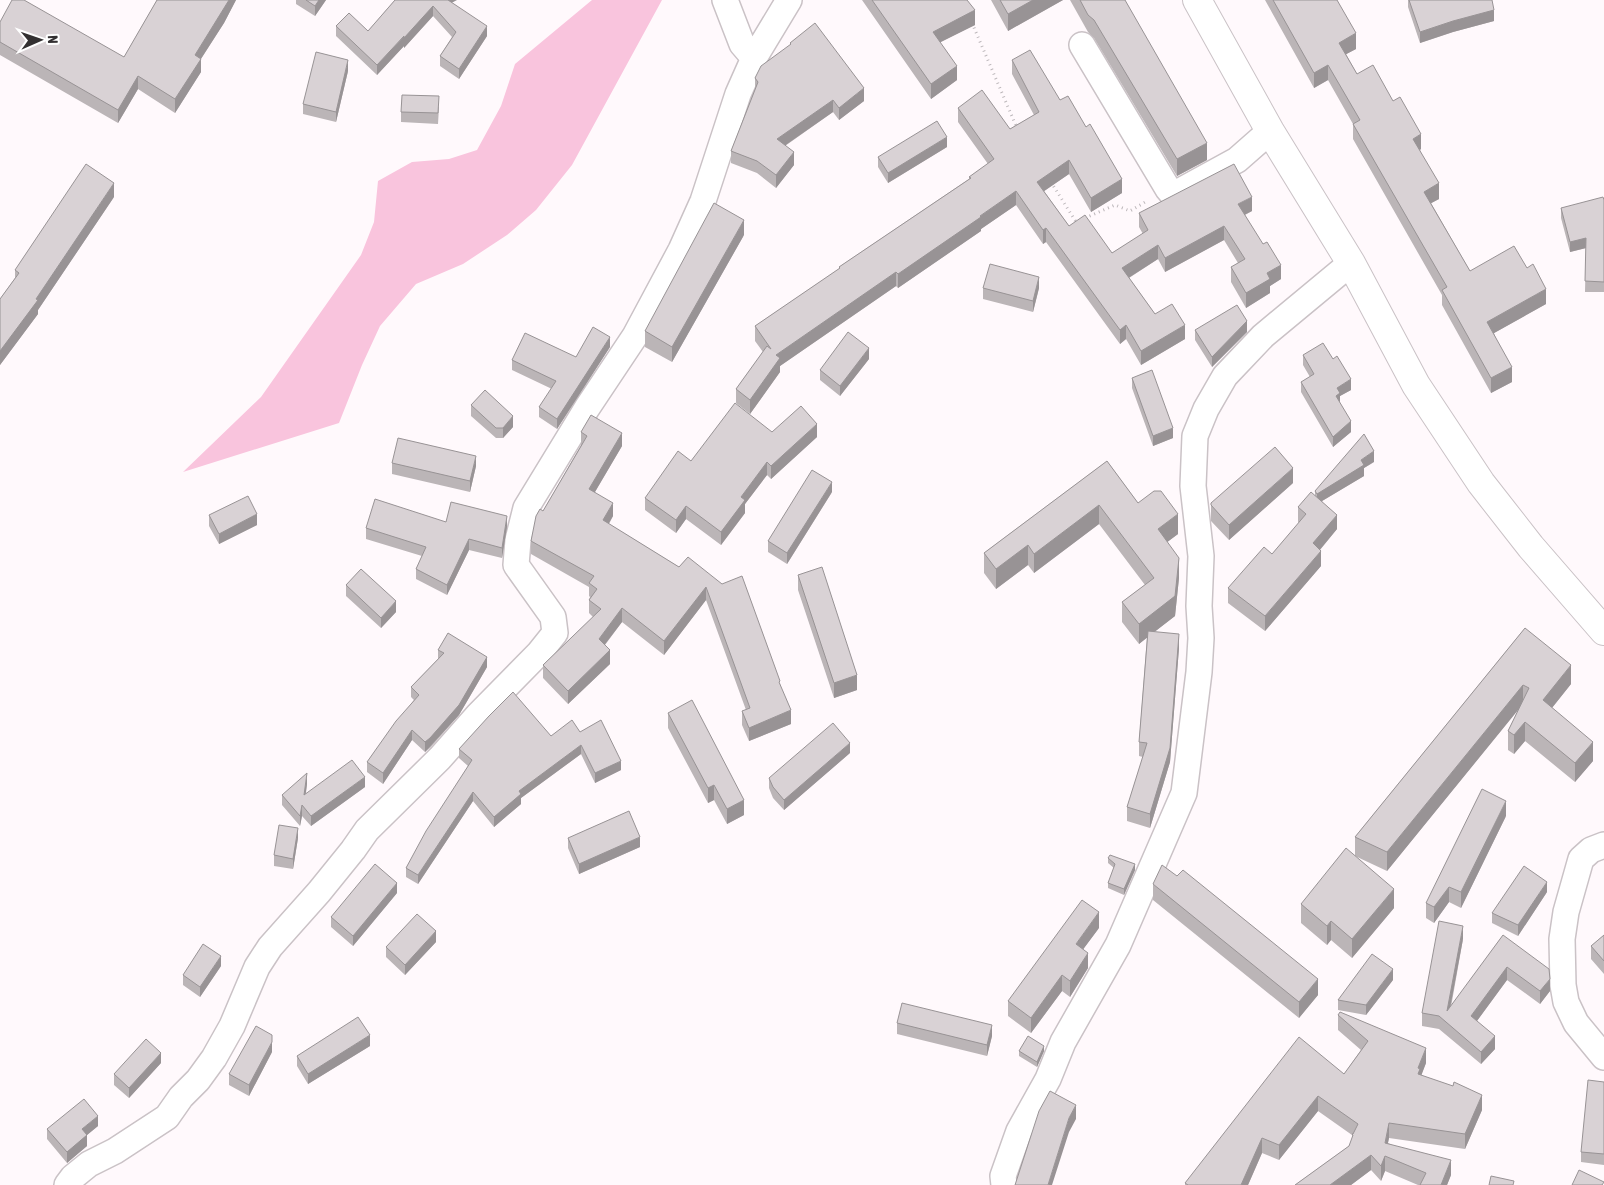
<svg xmlns="http://www.w3.org/2000/svg" width="1604" height="1185" viewBox="0 0 1604 1185" font-family="'Asap Condensed',sans-serif">
<style>
.green{fill:#f9c4dd}
.lines{fill:none;stroke-linecap:round;stroke-linejoin:round}
.minor-casing{stroke:#cac2c6;stroke-width:28}
.primary-casing{stroke:#cac2c6;stroke-width:30}
.path{stroke:#bdb8bb;stroke-width:3;stroke-dasharray:1 4;stroke-linecap:butt}
.minor{stroke:#fff;stroke-width:25}
.primary{stroke:#fff;stroke-width:28}
.wall{fill:#bbb5b7}
.shaded-wall{fill:#989395}
.building{fill:#d9d2d5;stroke:#989395}
</style>
<rect width="100%" height="100%" fill="#fff9fc"/>
<!-- green -->
<path class="green" d="M 592,0 L 662,0 L 572,165 L 536,210 L 507,235 L 463,264 L 416,284 L 380,326 L 362,365 L 339,423 L 183,472 L 261,397 L 361,255 L 374,222 L 378,181 L 412,162 L 449,159 L 477,150 L 501,106 L 515,64 Z"/>
<g class="lines">
<defs>
<path id="minor" d="M 725,0 L 742,44 L 754,58
M 1082,45 L 1168,189 L 1173,195 L 1237,160 L 1270,131
M 1604,845 L 1591,850 L 1581,859 L 1566,912 L 1562,939 L 1563,985 L 1566,1002 L 1576,1023 L 1604,1057
M 67,1185 L 73,1177 L 89,1164 L 115,1151 L 167,1117 L 181,1097 L 198,1080 L 214,1058 L 232,1026 L 257,967 L 270,947 L 319,892 L 353,850 L 367,830 L 440,758 L 478,715 L 539,653 L 555,633 L 553,617 L 516,565 L 518,540 L 526,508 L 587,408 L 635,336 L 681,250 L 703,201 L 738,94 L 754,58 L 789,0
M 1004,1185 L 1003,1176 L 1019,1131 L 1048,1079 L 1063,1042 L 1118,945 L 1184,793 L 1199,672 L 1201,638 L 1199,606 L 1201,556 L 1193,486 L 1195,436 L 1206,409 L 1225,376 L 1263,336 L 1351,263"/>
<path id="primary" d="M 1197,0 L 1270,131 L 1351,263 L 1416,385 L 1481,483 L 1531,547 L 1604,631"/>
</defs>
<!-- minor casing -->
<use href="#minor" class="minor-casing"/>
<!-- primary casing -->
<use href="#primary" class="primary-casing"/>
<!-- path -->
<path class="path" d="M 972,23 L 1017,128
M 1051,182 L 1076,222 L 1079,221
M 1085,218 L 1115,205 L 1130,211 L 1147,201"/>
<!-- minor -->
<use href="#minor" class="minor"/>
<!-- primary -->
<use href="#primary" class="primary"/>
</g>
<!-- wall -->
<path class="wall" d="M 157,0 L 236,0 L 224,23 L 201,59 L 201,72 L 175,113 L 138,89 L 118,123 L 0,55 L 0,22 L 124,57 Z
M 296,0 L 326,0 L 315,16 L 296,4 Z
M 395,0 L 452,3 L 487,36 L 459,79 L 440,66 L 440,56 L 452,37 L 433,16 L 404,48 L 404,46 L 377,75 L 336,36 L 336,26 L 368,31 Z
M 862,0 L 967,0 L 975,25 L 940,42 L 957,80 L 931,99 Z
M 991,0 L 1063,0 L 1008,31 Z
M 1070,0 L 1125,0 L 1207,160 L 1177,176 L 1094,38 L 1088,32 Z
M 1265,0 L 1337,0 L 1356,49 L 1346,54 L 1357,74 L 1421,149 L 1420,150 L 1439,199 L 1431,203 L 1470,271 L 1546,304 L 1494,333 L 1512,382 L 1491,393 L 1442,305 L 1442,295 L 1353,139 L 1353,124 L 1328,80 L 1314,88 Z
M 1408,0 L 1492,0 L 1494,21 L 1453,32 L 1420,43 L 1408,7 Z
M 790,43 L 864,101 L 839,120 L 833,112 L 785,146 L 794,165 L 776,188 L 757,173 L 731,163 L 731,151 L 755,89 L 755,78 L 790,45 Z
M 1012,60 L 1060,100 L 1122,193 L 1091,212 L 1069,174 L 1044,191 L 1069,226 L 1112,253 L 1143,234 L 1139,227 L 1139,213 L 1252,211 L 1245,215 L 1281,279 L 1270,286 L 1270,293 L 1246,308 L 1231,282 L 1231,267 L 1238,263 L 1224,240 L 1165,272 L 1158,259 L 1129,278 L 1155,314 L 1185,339 L 1141,365 L 1126,339 L 1120,344 L 1046,242 L 1043,244 L 1016,205 L 981,229 L 981,231 L 898,288 L 896,286 L 780,366 L 780,372 L 750,414 L 736,403 L 736,389 L 763,352 L 755,341 L 755,326 L 839,269 L 839,267 L 969,179 L 969,177 L 988,164 L 958,122 L 958,108 L 1010,129 L 1034,115 L 1012,74 Z
M 348,71 L 336,122 L 303,114 L 303,104 Z
M 439,107 L 438,124 L 401,122 L 401,112 Z
M 947,147 L 888,183 L 878,167 L 878,157 Z
M 114,197 L 38,310 L 38,314 L 0,365 L 0,299 L 15,278 L 15,270 Z
M 1604,200 L 1604,292 L 1585,292 L 1586,248 L 1570,252 L 1561,218 L 1561,208 Z
M 744,235 L 672,362 L 645,347 L 645,331 Z
M 983,288 L 1039,288 L 1033,312 L 983,299 Z
M 1195,330 L 1247,332 L 1212,367 L 1195,340 Z
M 610,347 L 557,429 L 539,417 L 539,407 L 552,389 L 512,370 L 512,360 L 576,357 Z
M 1303,355 L 1351,390 L 1340,396 L 1340,403 L 1351,432 L 1333,447 L 1301,392 L 1301,382 L 1310,377 L 1303,365 Z
M 869,359 L 840,396 L 820,380 L 820,370 Z
M 1132,378 L 1173,438 L 1153,446 L 1132,388 Z
M 471,405 L 513,427 L 503,438 L 496,438 L 471,416 Z
M 581,432 L 622,446 L 595,492 L 613,516 L 609,524 L 679,567 L 688,557 L 780,684 L 791,724 L 749,741 L 742,725 L 742,711 L 746,710 L 706,600 L 664,655 L 622,622 L 605,645 L 610,664 L 568,704 L 543,678 L 543,665 L 593,617 L 589,613 L 589,600 L 590,597 L 589,596 L 589,587 L 531,554 L 531,541 L 543,511 L 581,445 Z
M 772,432 L 817,437 L 771,479 L 767,475 L 745,504 L 745,513 L 721,545 L 686,519 L 676,533 L 645,510 L 645,498 L 691,461 Z
M 1107,461 L 1138,503 L 1178,534 L 1167,542 L 1179,578 L 1175,616 L 1154,632 L 1179,648 L 1170,762 L 1150,828 L 1127,821 L 1127,807 L 1143,757 L 1139,756 L 1139,742 L 1147,637 L 1139,644 L 1122,622 L 1122,602 L 1145,585 L 1099,524 L 1034,573 L 1028,565 L 996,589 L 984,573 L 984,553 Z
M 1374,462 L 1364,468 L 1364,476 L 1322,501 L 1337,529 L 1320,550 L 1321,566 L 1265,631 L 1228,603 L 1228,588 L 1272,554 L 1299,523 L 1298,522 L 1298,507 L 1315,495 L 1315,491 Z
M 392,463 L 476,466 L 470,492 L 392,474 Z
M 1293,483 L 1229,540 L 1211,521 L 1211,503 Z
M 832,492 L 787,564 L 768,552 L 768,541 Z
M 209,515 L 257,525 L 219,544 L 209,526 Z
M 446,522 L 507,527 L 502,558 L 469,550 L 447,595 L 416,579 L 416,569 L 422,556 L 366,539 L 366,528 Z
M 798,575 L 857,690 L 834,698 L 798,590 Z
M 346,585 L 396,612 L 381,628 L 346,596 Z
M 1525,628 L 1571,684 L 1552,708 L 1593,761 L 1575,782 L 1525,741 L 1514,754 L 1508,750 L 1508,731 L 1519,708 L 1387,871 L 1355,856 L 1355,837 Z
M 438,650 L 487,667 L 459,715 L 430,748 L 425,752 L 412,740 L 383,784 L 367,772 L 367,762 L 414,700 L 411,697 L 411,687 L 438,659 Z
M 668,713 L 744,815 L 727,824 L 714,800 L 708,803 L 668,728 Z
M 580,732 L 621,770 L 595,783 L 581,754 L 521,798 L 521,804 L 494,827 L 473,801 L 418,884 L 406,877 L 406,868 L 468,766 L 459,758 L 459,749 Z
M 850,753 L 784,810 L 773,798 L 769,788 L 769,778 Z
M 307,784 L 306,793 L 365,787 L 311,826 L 302,816 L 300,826 L 282,805 L 282,795 Z
M 1506,816 L 1461,908 L 1449,902 L 1434,923 L 1426,918 L 1426,903 Z
M 298,838 L 293,869 L 274,866 L 274,855 Z
M 568,838 L 640,847 L 579,874 L 568,848 Z
M 1108,858 L 1135,870 L 1124,895 L 1108,888 L 1108,883 L 1114,868 L 1108,863 Z
M 1153,884 L 1318,995 L 1299,1018 L 1153,900 Z
M 1547,892 L 1518,936 L 1492,923 L 1492,913 Z
M 397,893 L 353,946 L 331,927 L 331,917 Z
M 1301,904 L 1394,908 L 1352,958 L 1331,940 L 1327,945 L 1301,923 Z
M 1099,928 L 1083,949 L 1088,968 L 1070,997 L 1062,991 L 1031,1033 L 1008,1016 L 1008,1001 Z
M 1503,935 L 1550,991 L 1540,1004 L 1507,980 L 1477,1021 L 1495,1049 L 1481,1064 L 1439,1029 L 1422,1026 L 1422,1013 L 1463,939 L 1451,1007 Z
M 1604,935 L 1604,974 L 1591,959 L 1591,946 Z
M 436,942 L 405,975 L 386,957 L 386,947 Z
M 221,966 L 200,997 L 183,985 L 183,975 Z
M 1393,980 L 1366,1015 L 1338,1010 L 1338,1000 Z
M 1338,1015 L 1426,1063 L 1421,1075 L 1482,1110 L 1465,1149 L 1389,1138 L 1388,1143 L 1451,1175 L 1447,1185 L 1418,1185 L 1385,1171 L 1381,1181 L 1371,1170 L 1351,1185 L 1295,1185 L 1349,1146 L 1352,1139 L 1352,1135 L 1318,1111 L 1279,1160 L 1262,1153 L 1248,1185 L 1185,1185 L 1185,1183 L 1344,1074 L 1361,1050 L 1338,1030 Z
M 897,1023 L 992,1036 L 987,1056 L 897,1034 Z
M 370,1046 L 308,1084 L 297,1066 L 297,1056 Z
M 1019,1051 L 1044,1051 L 1037,1067 L 1019,1056 Z
M 272,1052 L 249,1096 L 229,1085 L 229,1074 Z
M 161,1063 L 129,1098 L 114,1085 L 114,1074 Z
M 1604,1082 L 1604,1165 L 1581,1162 L 1581,1152 Z
M 98,1126 L 87,1135 L 87,1146 L 67,1163 L 47,1139 L 47,1129 Z"/>
<!-- shaded-wall -->
<path class="shaded-wall" d="M 229,0 L 236,0 L 224,23 L 195,68 L 195,55 Z
M 319,0 L 326,0 L 315,16 L 315,6 Z
M 444,0 L 457,0 L 444,7 Z
M 1033,0 L 1063,0 L 1008,31 L 1008,14 Z
M 433,6 L 433,16 L 404,48 L 404,46 L 377,75 L 377,65 Z
M 975,10 L 975,25 L 933,46 L 933,32 Z
M 1494,10 L 1494,21 L 1453,32 L 1420,43 L 1420,32 L 1453,21 Z
M 487,26 L 487,36 L 459,79 L 459,69 Z
M 1356,33 L 1356,49 L 1339,58 L 1339,43 Z
M 201,59 L 201,72 L 175,113 L 175,99 Z
M 348,60 L 348,71 L 336,122 L 336,112 Z
M 1328,65 L 1328,80 L 1314,88 L 1314,73 Z
M 957,66 L 957,80 L 931,99 L 931,84 Z
M 138,76 L 138,89 L 118,123 L 118,110 Z
M 864,88 L 864,101 L 839,120 L 839,108 Z
M 833,100 L 833,112 L 777,151 L 777,139 Z
M 1421,134 L 1421,149 L 1413,154 L 1413,139 Z
M 947,137 L 947,147 L 888,183 L 888,173 Z
M 1207,143 L 1207,160 L 1177,176 L 1177,159 Z
M 794,152 L 794,165 L 776,188 L 776,175 Z
M 1069,160 L 1069,174 L 1037,196 L 1037,182 Z
M 1122,179 L 1122,193 L 1091,212 L 1091,198 Z
M 114,183 L 114,197 L 38,310 L 38,314 L 0,365 L 0,351 L 36,299 Z
M 1439,183 L 1439,199 L 1424,207 L 1424,192 Z
M 1016,191 L 1016,205 L 981,229 L 981,231 L 898,288 L 898,274 Z
M 1252,197 L 1252,211 L 1238,218 L 1238,204 Z
M 744,220 L 744,235 L 672,362 L 672,347 Z
M 1224,226 L 1224,240 L 1165,272 L 1165,258 Z
M 1046,228 L 1046,242 L 1043,244 L 1043,230 Z
M 1586,238 L 1586,248 L 1570,252 L 1570,242 Z
M 1158,245 L 1158,259 L 1122,282 L 1122,268 Z
M 1281,265 L 1281,279 L 1270,286 L 1270,293 L 1246,308 L 1246,293 L 1267,273 Z
M 896,272 L 896,286 L 780,366 L 780,372 L 750,414 L 750,400 L 776,355 Z
M 1039,277 L 1039,288 L 1033,312 L 1033,301 Z
M 1546,289 L 1546,304 L 1487,337 L 1487,322 Z
M 1247,321 L 1247,332 L 1212,367 L 1212,357 Z
M 1126,325 L 1126,339 L 1120,344 L 1120,330 Z
M 1185,325 L 1185,339 L 1141,365 L 1141,351 Z
M 610,337 L 610,347 L 557,429 L 557,419 Z
M 869,348 L 869,359 L 840,396 L 840,386 Z
M 1512,367 L 1512,382 L 1491,393 L 1491,378 Z
M 1351,379 L 1351,390 L 1340,396 L 1340,404 L 1336,396 L 1337,388 Z
M 513,416 L 513,427 L 503,438 L 503,428 Z
M 1351,421 L 1351,432 L 1333,447 L 1333,437 Z
M 817,424 L 817,437 L 771,479 L 771,466 Z
M 1173,428 L 1173,438 L 1153,446 L 1153,436 Z
M 622,433 L 622,446 L 589,502 L 589,489 Z
M 1374,451 L 1374,462 L 1364,468 L 1364,476 L 1317,504 L 1317,494 L 1361,460 Z
M 476,456 L 476,466 L 470,492 L 470,481 Z
M 767,462 L 767,475 L 745,504 L 745,513 L 721,545 L 721,532 L 741,497 Z
M 1293,468 L 1293,483 L 1229,540 L 1229,525 Z
M 832,482 L 832,492 L 787,564 L 787,553 Z
M 613,503 L 613,516 L 603,533 L 603,520 Z
M 1099,505 L 1099,524 L 1034,573 L 1034,554 Z
M 686,506 L 686,519 L 676,533 L 676,520 Z
M 257,514 L 257,525 L 219,544 L 219,534 Z
M 1178,514 L 1178,534 L 1158,549 L 1158,529 Z
M 1337,515 L 1337,529 L 1313,558 L 1313,543 Z
M 507,516 L 507,527 L 502,558 L 502,548 Z
M 469,539 L 469,550 L 447,595 L 447,585 Z
M 1028,545 L 1028,565 L 996,589 L 996,569 Z
M 1321,551 L 1321,566 L 1265,631 L 1265,616 Z
M 1179,558 L 1179,578 L 1175,616 L 1139,644 L 1139,624 Z
M 706,587 L 706,600 L 664,655 L 664,641 Z
M 396,601 L 396,612 L 381,628 L 381,618 Z
M 622,608 L 622,622 L 599,652 L 599,639 Z
M 1179,634 L 1179,648 L 1170,762 L 1150,828 L 1150,814 Z
M 610,650 L 610,664 L 568,704 L 568,691 Z
M 487,657 L 487,667 L 459,715 L 425,752 L 425,742 Z
M 1571,665 L 1571,684 L 1543,719 L 1543,700 Z
M 857,675 L 857,690 L 834,698 L 834,683 Z
M 1523,685 L 1523,704 L 1387,871 L 1387,852 Z
M 791,710 L 791,724 L 749,741 L 749,728 Z
M 1525,722 L 1525,741 L 1514,754 L 1514,735 Z
M 412,730 L 412,740 L 383,784 L 383,773 Z
M 1593,742 L 1593,761 L 1575,782 L 1575,763 Z
M 850,743 L 850,753 L 784,810 L 784,800 Z
M 581,745 L 581,754 L 521,798 L 521,804 L 494,827 L 494,817 L 519,791 Z
M 621,761 L 621,770 L 595,783 L 595,773 Z
M 307,773 L 307,784 L 304,805 L 304,795 Z
M 365,777 L 365,787 L 311,826 L 311,816 Z
M 714,785 L 714,800 L 708,803 L 708,788 Z
M 473,792 L 473,801 L 418,884 L 418,875 Z
M 744,800 L 744,815 L 727,824 L 727,809 Z
M 1506,801 L 1506,816 L 1461,908 L 1461,892 Z
M 302,805 L 302,816 L 300,826 L 300,816 Z
M 298,828 L 298,838 L 293,869 L 293,859 Z
M 640,837 L 640,847 L 579,874 L 579,864 Z
M 1135,864 L 1135,870 L 1124,895 L 1124,889 Z
M 1547,882 L 1547,892 L 1518,936 L 1518,925 Z
M 397,883 L 397,893 L 353,946 L 353,936 Z
M 1449,887 L 1449,902 L 1434,923 L 1434,907 Z
M 1394,889 L 1394,908 L 1352,958 L 1352,939 Z
M 1099,912 L 1099,928 L 1076,959 L 1076,944 Z
M 1331,921 L 1331,940 L 1327,945 L 1327,926 Z
M 1463,926 L 1463,939 L 1447,1024 L 1447,1011 Z
M 436,931 L 436,942 L 405,975 L 405,965 Z
M 1088,953 L 1088,968 L 1070,997 L 1070,981 Z
M 221,956 L 221,966 L 200,997 L 200,987 Z
M 1507,967 L 1507,980 L 1471,1029 L 1471,1016 Z
M 1393,969 L 1393,980 L 1366,1015 L 1366,1005 Z
M 1062,975 L 1062,991 L 1031,1033 L 1031,1018 Z
M 1318,979 L 1318,995 L 1299,1018 L 1299,1002 Z
M 1550,979 L 1550,991 L 1540,1004 L 1540,991 Z
M 992,1025 L 992,1036 L 987,1056 L 987,1045 Z
M 370,1035 L 370,1046 L 308,1084 L 308,1074 Z
M 1495,1036 L 1495,1049 L 1481,1064 L 1481,1052 Z
M 272,1042 L 272,1052 L 249,1096 L 249,1085 Z
M 1044,1046 L 1044,1051 L 1037,1067 L 1037,1062 Z
M 1426,1048 L 1426,1063 L 1420,1079 L 1418,1089 L 1418,1068 Z
M 161,1053 L 161,1063 L 129,1098 L 129,1088 Z
M 1482,1095 L 1482,1110 L 1465,1149 L 1465,1134 Z
M 1318,1096 L 1318,1111 L 1279,1160 L 1279,1145 Z
M 1076,1105 L 1076,1119 L 1069,1132 L 1052,1185 L 1048,1185 L 1069,1118 Z
M 98,1116 L 98,1126 L 87,1135 L 87,1146 L 67,1163 L 67,1152 L 82,1129 Z
M 1389,1123 L 1389,1138 L 1385,1156 L 1385,1171 L 1381,1181 L 1381,1166 Z
M 1262,1138 L 1262,1153 L 1248,1185 L 1241,1185 Z
M 1371,1155 L 1371,1170 L 1351,1185 L 1330,1185 Z
M 1451,1160 L 1451,1175 L 1447,1185 L 1441,1185 Z"/>
<!-- building -->
<path class="building" d="M 12,0 L 24,0 L 124,57 L 157,0 L 229,0 L 195,55 L 201,59 L 175,99 L 138,76 L 118,110 L 0,42 L 0,22 Z
M 306,0 L 319,0 L 315,6 Z
M 395,0 L 448,0 L 487,26 L 459,69 L 440,56 L 456,32 L 433,6 L 404,38 L 404,36 L 377,65 L 336,26 L 349,13 L 368,31 Z
M 872,0 L 967,0 L 975,10 L 933,32 L 957,66 L 931,84 Z
M 1000,0 L 1033,0 L 1008,14 Z
M 1080,0 L 1125,0 L 1207,143 L 1177,159 L 1094,20 L 1088,15 Z
M 1273,0 L 1337,0 L 1356,33 L 1339,43 L 1357,74 L 1373,65 L 1393,101 L 1400,97 L 1421,134 L 1413,139 L 1439,183 L 1424,192 L 1470,271 L 1514,246 L 1527,268 L 1533,264 L 1546,289 L 1487,322 L 1512,367 L 1491,378 L 1442,290 L 1447,287 L 1353,124 L 1360,120 L 1328,65 L 1314,73 Z
M 1409,0 L 1492,0 L 1494,10 L 1453,21 L 1420,32 Z
M 815,23 L 864,88 L 839,108 L 833,100 L 777,139 L 794,152 L 776,175 L 757,161 L 731,151 L 758,82 L 755,78 L 761,66 L 791,44 L 790,43 Z
M 1030,50 L 1060,100 L 1068,96 L 1086,127 L 1090,124 L 1122,179 L 1091,198 L 1069,160 L 1037,182 L 1069,226 L 1085,215 L 1112,253 L 1148,230 L 1139,213 L 1234,164 L 1252,197 L 1238,204 L 1263,244 L 1267,242 L 1281,265 L 1267,273 L 1270,279 L 1246,293 L 1231,267 L 1245,259 L 1224,226 L 1165,258 L 1158,245 L 1122,268 L 1155,314 L 1172,304 L 1185,325 L 1141,351 L 1126,325 L 1120,330 L 1046,228 L 1043,230 L 1016,191 L 980,216 L 981,217 L 898,274 L 896,272 L 776,355 L 780,358 L 750,400 L 736,389 L 767,346 L 771,349 L 755,326 L 840,268 L 839,267 L 971,178 L 969,177 L 994,159 L 958,108 L 982,90 L 1010,129 L 1039,112 L 1012,60 Z
M 316,52 L 348,60 L 336,112 L 303,104 Z
M 402,95 L 439,96 L 438,113 L 401,112 Z
M 937,121 L 947,137 L 888,173 L 878,157 Z
M 86,164 L 114,183 L 36,299 L 38,300 L 0,351 L 0,299 L 19,273 L 15,270 Z
M 1603,197 L 1604,200 L 1604,282 L 1585,281 L 1586,238 L 1570,242 L 1561,208 Z
M 714,203 L 744,220 L 672,347 L 645,331 Z
M 990,264 L 1039,277 L 1033,301 L 983,288 Z
M 1237,305 L 1247,321 L 1212,357 L 1195,330 Z
M 593,327 L 610,337 L 557,419 L 539,407 L 556,381 L 512,360 L 525,333 L 576,357 Z
M 848,332 L 869,348 L 840,386 L 820,370 Z
M 1323,343 L 1333,359 L 1337,356 L 1351,379 L 1337,388 L 1340,393 L 1336,396 L 1351,421 L 1333,437 L 1301,382 L 1314,374 L 1303,355 Z
M 1152,370 L 1173,428 L 1153,436 L 1132,378 Z
M 485,390 L 513,416 L 503,428 L 496,428 L 471,405 Z
M 735,403 L 772,432 L 801,406 L 817,424 L 771,466 L 767,462 L 741,497 L 745,500 L 721,532 L 686,506 L 676,520 L 645,498 L 678,451 L 691,461 Z
M 591,415 L 622,433 L 589,489 L 613,503 L 603,520 L 679,567 L 688,557 L 722,584 L 742,576 L 780,681 L 779,682 L 791,710 L 749,728 L 742,711 L 750,708 L 706,587 L 664,641 L 622,608 L 599,639 L 610,650 L 568,691 L 543,665 L 601,609 L 589,600 L 597,589 L 589,583 L 594,576 L 531,541 L 536,516 L 540,509 L 543,511 L 587,436 L 581,432 Z
M 1364,434 L 1374,451 L 1361,460 L 1364,465 L 1317,494 L 1315,491 Z
M 398,438 L 476,456 L 470,481 L 392,463 Z
M 1275,447 L 1293,468 L 1229,525 L 1211,505 L 1211,503 Z
M 1107,461 L 1138,503 L 1154,491 L 1161,491 L 1178,514 L 1158,529 L 1179,558 L 1175,596 L 1139,624 L 1122,602 L 1154,578 L 1099,505 L 1034,554 L 1028,545 L 996,569 L 984,553 Z
M 812,470 L 832,482 L 787,553 L 768,541 Z
M 1311,492 L 1337,515 L 1313,543 L 1321,551 L 1265,616 L 1228,588 L 1264,547 L 1272,554 L 1306,514 L 1298,507 Z
M 248,496 L 257,514 L 219,534 L 209,515 Z
M 375,499 L 446,522 L 451,502 L 507,516 L 502,548 L 469,539 L 447,585 L 416,569 L 426,547 L 366,528 Z
M 822,567 L 857,675 L 834,683 L 798,575 Z
M 361,569 L 396,601 L 381,618 L 346,585 Z
M 1525,628 L 1571,665 L 1543,700 L 1593,742 L 1575,763 L 1525,722 L 1514,735 L 1508,731 L 1529,688 L 1523,685 L 1387,852 L 1355,837 Z
M 1148,631 L 1179,634 L 1170,748 L 1150,814 L 1127,807 L 1147,743 L 1139,742 Z
M 448,633 L 487,657 L 459,705 L 430,738 L 425,742 L 412,730 L 383,773 L 367,762 L 396,721 L 419,695 L 411,687 L 444,653 L 438,650 Z
M 513,692 L 551,736 L 572,720 L 580,732 L 601,720 L 621,761 L 595,773 L 581,745 L 519,791 L 521,794 L 494,817 L 473,792 L 418,875 L 406,868 L 426,831 L 472,760 L 459,749 L 489,716 Z
M 692,700 L 744,800 L 727,809 L 714,785 L 708,788 L 668,713 Z
M 833,723 L 850,743 L 784,800 L 773,787 L 769,778 Z
M 352,760 L 365,777 L 311,816 L 302,805 L 300,816 L 282,795 L 307,773 L 304,795 Z
M 1482,789 L 1506,801 L 1461,892 L 1449,887 L 1434,907 L 1426,903 Z
M 629,811 L 640,837 L 579,864 L 568,838 Z
M 279,825 L 298,828 L 293,859 L 274,855 Z
M 1346,848 L 1394,889 L 1352,939 L 1331,921 L 1327,926 L 1301,904 Z
M 1110,855 L 1135,864 L 1124,889 L 1108,883 L 1115,864 L 1108,858 Z
M 375,864 L 397,883 L 353,936 L 331,917 Z
M 1162,865 L 1177,876 L 1183,870 L 1318,979 L 1299,1002 L 1153,884 Z
M 1524,866 L 1547,882 L 1518,925 L 1492,913 Z
M 1082,900 L 1099,912 L 1076,944 L 1088,953 L 1070,981 L 1062,975 L 1031,1018 L 1008,1001 Z
M 417,914 L 436,931 L 405,965 L 386,947 Z
M 1439,921 L 1463,926 L 1447,1011 L 1503,935 L 1549,969 L 1550,979 L 1540,991 L 1507,967 L 1471,1016 L 1495,1036 L 1481,1052 L 1439,1016 L 1422,1013 Z
M 1604,935 L 1604,961 L 1591,946 Z
M 203,944 L 221,956 L 200,987 L 183,975 Z
M 1372,954 L 1393,969 L 1366,1005 L 1338,1000 Z
M 902,1003 L 992,1025 L 987,1045 L 897,1023 Z
M 1340,1012 L 1426,1048 L 1418,1068 L 1420,1069 L 1418,1074 L 1453,1086 L 1454,1082 L 1482,1095 L 1465,1134 L 1389,1123 L 1385,1143 L 1451,1160 L 1441,1185 L 1420,1185 L 1426,1173 L 1385,1156 L 1381,1166 L 1371,1155 L 1330,1185 L 1295,1185 L 1349,1146 L 1353,1135 L 1352,1134 L 1353,1134 L 1358,1124 L 1318,1096 L 1279,1145 L 1262,1138 L 1241,1185 L 1188,1185 L 1185,1183 L 1299,1037 L 1344,1074 L 1368,1041 L 1338,1015 Z
M 358,1017 L 370,1035 L 308,1074 L 297,1056 Z
M 256,1026 L 272,1035 L 272,1042 L 249,1085 L 229,1074 Z
M 1028,1036 L 1044,1046 L 1037,1062 L 1019,1051 Z
M 146,1039 L 161,1053 L 129,1088 L 114,1074 Z
M 1588,1080 L 1604,1082 L 1604,1154 L 1581,1152 Z
M 1050,1091 L 1076,1105 L 1069,1118 L 1048,1185 L 1015,1185 L 1039,1111 Z
M 84,1099 L 98,1116 L 82,1129 L 87,1135 L 67,1152 L 47,1129 Z
M 1579,1170 L 1604,1182 L 1602,1185 L 1572,1185 Z
M 1491,1176 L 1514,1181 L 1513,1185 L 1489,1185 Z"/>
<!-- north arrow -->
<g transform="translate(40 40) rotate(88)" stroke="#ffffff" stroke-width="4" paint-order="stroke">
<path d="M0-4L9 19L0 12L-9 19Z" fill="#333031"/>
<text y="-8" font-size="14" font-weight="bold" text-anchor="middle" fill="#333031">N</text>
</g>
</svg>
